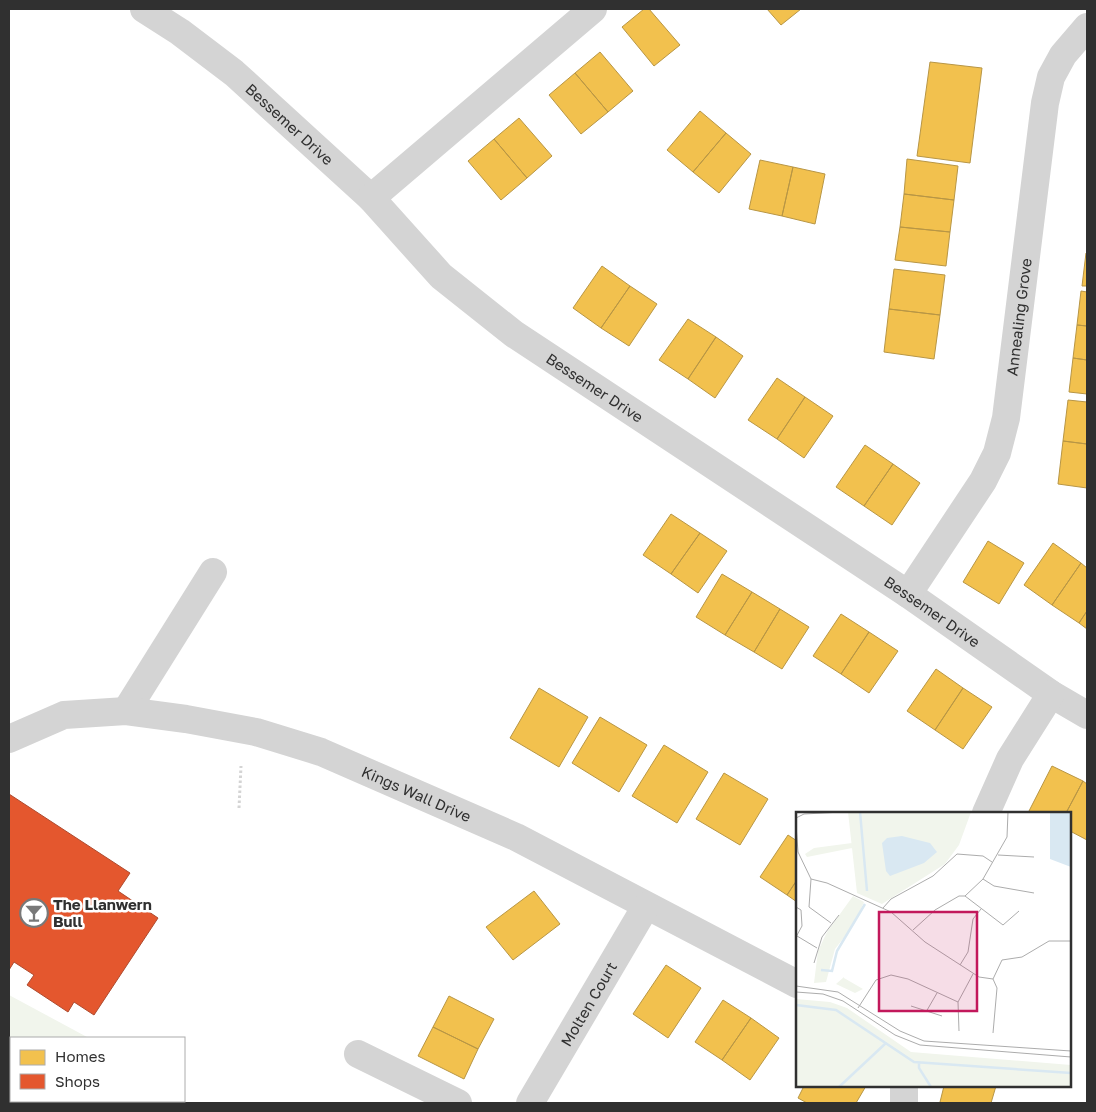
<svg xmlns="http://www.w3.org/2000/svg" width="1096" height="1112" viewBox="0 0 1096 1112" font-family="'Golos Text',sans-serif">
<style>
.green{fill:#f1f5ec}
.homes{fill:#f2c14e;stroke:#b89645}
.shops{fill:#e4572e;stroke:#ae4b2f}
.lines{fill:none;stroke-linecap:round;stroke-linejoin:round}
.path{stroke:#d4d4d4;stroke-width:3;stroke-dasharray:2.5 2.5;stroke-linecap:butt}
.street{stroke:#d4d4d4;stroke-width:28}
.labels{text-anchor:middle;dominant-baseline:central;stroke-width:5;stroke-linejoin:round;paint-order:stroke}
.street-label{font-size:15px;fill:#303030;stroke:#fff}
.poi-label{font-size:15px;font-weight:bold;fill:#303030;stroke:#fff;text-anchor:start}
.inset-river{fill:none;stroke:#d9e8f2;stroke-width:2.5}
.inset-road{fill:none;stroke:#acacac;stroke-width:1}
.view{fill:#c2185b;fill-opacity:0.15;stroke:#c2185b;stroke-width:2.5}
.inset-edge{fill:none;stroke:#303030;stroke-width:2.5}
</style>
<rect width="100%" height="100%" fill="#fff"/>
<!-- green -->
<path class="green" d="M 9,995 L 87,1037 L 11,1038 L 11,1066 L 9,1064 Z"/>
<!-- homes -->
<path class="homes" d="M 644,9 L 649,9 L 680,45 L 654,66 L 622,27 Z
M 767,9 L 801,9 L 781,25 Z
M 600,52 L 633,91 L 608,112 L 575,73 Z
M 930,62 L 982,68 L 970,163 L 917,156 Z
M 575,73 L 608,112 L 581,134 L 549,95 Z
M 700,111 L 726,133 L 693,172 L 667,150 Z
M 519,118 L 552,156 L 527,178 L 494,139 Z
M 726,133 L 751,154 L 719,193 L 693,172 Z
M 494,139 L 527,178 L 501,200 L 468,161 Z
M 907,159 L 958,166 L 954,200 L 904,194 Z
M 760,160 L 793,167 L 782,216 L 749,209 Z
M 793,167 L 825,174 L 815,224 L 782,216 Z
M 904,194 L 954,200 L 950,232 L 900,227 Z
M 900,227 L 950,232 L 946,266 L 895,260 Z
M 1086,253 L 1087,253 L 1087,286 L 1082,286 Z
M 602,266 L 630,286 L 601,328 L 573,308 Z
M 894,269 L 945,275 L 940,315 L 889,309 Z
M 630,286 L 657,304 L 629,346 L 601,328 Z
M 1081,291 L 1087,292 L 1087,326 L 1077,325 Z
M 889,309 L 940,315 L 934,359 L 884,352 Z
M 688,319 L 716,337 L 688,379 L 659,360 Z
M 1077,325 L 1087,326 L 1087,360 L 1073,358 Z
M 716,337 L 743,356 L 715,398 L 688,379 Z
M 1073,358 L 1087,360 L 1087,394 L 1069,392 Z
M 777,378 L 805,397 L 777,439 L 748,420 Z
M 805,397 L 833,416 L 804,458 L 777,439 Z
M 1068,400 L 1087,402 L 1087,444 L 1063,441 Z
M 1063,441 L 1087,444 L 1087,488 L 1058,484 Z
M 865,445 L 893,464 L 864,506 L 836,487 Z
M 893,464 L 920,483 L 892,525 L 864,506 Z
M 671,514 L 700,533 L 671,574 L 643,555 Z
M 700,533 L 727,551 L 698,593 L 671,574 Z
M 988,541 L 1024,563 L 999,604 L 963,582 Z
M 1053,543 L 1081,563 L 1052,605 L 1024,585 Z
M 1081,563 L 1087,568 L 1087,611 L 1079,623 L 1052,605 Z
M 722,574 L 752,592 L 725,635 L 696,617 Z
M 752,592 L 780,609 L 754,652 L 725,635 Z
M 780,609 L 809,627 L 782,669 L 754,652 Z
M 1087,611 L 1087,629 L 1079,623 Z
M 841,614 L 869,632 L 841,674 L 813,656 Z
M 869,632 L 898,651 L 869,693 L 841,674 Z
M 936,669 L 963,688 L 935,730 L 907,711 Z
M 539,688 L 588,717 L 559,767 L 510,738 Z
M 963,688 L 992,707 L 963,749 L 935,730 Z
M 600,717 L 647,745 L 619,792 L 572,763 Z
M 664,745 L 708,772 L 677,823 L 632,796 Z
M 1052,766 L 1083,781 L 1066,813 L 1034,813 L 1029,811 Z
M 724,773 L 768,799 L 740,845 L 696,819 Z
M 1083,781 L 1087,784 L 1087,840 L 1070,831 L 1070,813 L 1066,813 Z
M 788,835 L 797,841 L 797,880 L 787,895 L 760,877 Z
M 797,880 L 797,902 L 787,895 Z
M 534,891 L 560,924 L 513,960 L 486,927 Z
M 666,965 L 701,988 L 668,1038 L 633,1014 Z
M 449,996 L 494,1019 L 478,1049 L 433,1027 Z
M 723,1000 L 751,1018 L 722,1060 L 695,1042 Z
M 751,1018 L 779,1038 L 750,1080 L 722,1060 Z
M 433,1027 L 478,1049 L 464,1079 L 418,1056 Z
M 804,1086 L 866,1086 L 856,1103 L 807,1103 L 798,1098 Z
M 944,1086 L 996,1086 L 991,1103 L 943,1103 L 940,1102 Z"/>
<!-- shops -->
<path class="shops" d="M 9,794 L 130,873 L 118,891 L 158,918 L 94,1015 L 74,1002 L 68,1012 L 27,985 L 34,975 L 14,962 L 9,970 Z"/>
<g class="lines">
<!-- path -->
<path class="path" d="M 239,808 L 241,766
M 9,1081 L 11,1083"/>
<!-- street -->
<g class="street">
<path id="s1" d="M 144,9 L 180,32 L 234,73 L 371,198 L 441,276 L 514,334 L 908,594 L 1051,694 L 1087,715"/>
<path d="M 371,198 L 593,9"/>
<path id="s2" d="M 908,594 L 983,481 L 997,453 L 1006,418 L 1045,103 L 1051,77 L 1063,55 L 1087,27"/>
<path d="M 126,711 L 213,572"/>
<path id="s3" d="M 9,739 L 64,715 L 126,711 L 186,719 L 256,732 L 321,752 L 516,837 L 797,984"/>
<path d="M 986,813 L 1010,759 L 1051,694"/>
<path d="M 358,1054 L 458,1103"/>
<path d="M 904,1086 L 904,1103"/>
<path id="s4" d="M 530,1103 L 646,906"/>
</g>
</g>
<!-- icons -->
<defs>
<symbol id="bar-ring" viewBox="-11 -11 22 22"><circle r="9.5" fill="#fff" stroke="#787878" stroke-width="1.5"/><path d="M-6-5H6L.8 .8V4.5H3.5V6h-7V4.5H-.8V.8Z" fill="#787878"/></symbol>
</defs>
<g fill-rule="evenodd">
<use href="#bar-ring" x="18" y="897" width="32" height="32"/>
</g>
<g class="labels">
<!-- street labels -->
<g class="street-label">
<text stroke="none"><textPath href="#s1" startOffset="186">Bessemer Drive</textPath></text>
<text stroke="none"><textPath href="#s2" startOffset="305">Annealing Grove</textPath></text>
<text stroke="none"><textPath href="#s1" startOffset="591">Bessemer Drive</textPath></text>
<text stroke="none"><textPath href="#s1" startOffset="996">Bessemer Drive</textPath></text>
<text stroke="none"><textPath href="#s3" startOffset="426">Kings Wall Drive</textPath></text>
<text stroke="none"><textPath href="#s4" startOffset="115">Molten Court</textPath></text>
</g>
<!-- poi labels -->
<g class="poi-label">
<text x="53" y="904">The Llanwern<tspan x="53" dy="17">Bull</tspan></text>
</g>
</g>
<!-- overview -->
<g transform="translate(796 812)">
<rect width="275" height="275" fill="#fff"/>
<path d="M 52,0 L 175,0 L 163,33 L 149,52 L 86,92 L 61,81 ZM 56,31 L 56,36 L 11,45 L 9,42 L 18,36 ZM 57,84 L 68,90 L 57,114 L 39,137 L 30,170 L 18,171 L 22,139 L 31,120 ZM 48,165 L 48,166 L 67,177 L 59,181 L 40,172 ZM 0,187 L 34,190 L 51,196 L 115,240 L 275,253 L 275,275 L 0,275 Z" fill="#f1f5ec"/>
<path d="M 254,0 L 275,0 L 275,55 L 254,47 ZM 106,24 L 134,31 L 141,40 L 128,51 L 94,64 L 90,59 L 86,31 L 91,26 Z" fill="#d9e8f2"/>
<path class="inset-river" d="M 64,0 L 71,79M 25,158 L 36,159 L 41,139 L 69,92M 0,193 L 40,198 L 118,250 L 275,261M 123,250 L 123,256 L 135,275M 43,275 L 90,231"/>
<path class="inset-road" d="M 0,6 L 8,2 L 46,0M 0,13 L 2,40 L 15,67 L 31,71 L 95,100 L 129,130 L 183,165 L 197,167 L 206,148 L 226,145 L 253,129 L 275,129M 202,43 L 238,45M 15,67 L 13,95 L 35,111M 187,67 L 198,74 L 238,81M 169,84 L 207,113 L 223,99M 0,95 L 5,98 L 6,114 L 0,125M 87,96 L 95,87 L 137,64 L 161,42 L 187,44 L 196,50M 117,118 L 139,98 L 163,84 L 169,84 L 187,67 L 211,25 L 212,0M 1,124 L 21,136M 18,151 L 26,125 L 43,103M 164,153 L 172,140 L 177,107 L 185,97M 197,167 L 201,176 L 197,221M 0,174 L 42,180 L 104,219 L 128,229 L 275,239M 0,180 L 27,182 L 47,189 L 99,223 L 124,233 L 275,245M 162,190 L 177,162M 162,190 L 163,219M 115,194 L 146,204M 62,196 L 80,168 L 95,163 L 112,167 L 162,190M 130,200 L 141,181"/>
<path class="view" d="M 83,100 L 181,100 L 181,199 L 83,199 Z"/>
<rect width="275" height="275" class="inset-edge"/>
</g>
<!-- border -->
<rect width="1096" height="1112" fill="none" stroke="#303030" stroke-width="20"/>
<!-- legend -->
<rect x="10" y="1037" width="175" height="65" fill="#ffffff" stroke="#acacac"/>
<rect x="20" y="1050" width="25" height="15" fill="#f2c14e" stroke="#acacac"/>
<text x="55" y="1062" font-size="15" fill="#303030">Homes</text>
<rect x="20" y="1074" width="25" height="15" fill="#e4572e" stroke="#acacac"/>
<text x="55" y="1087" font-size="15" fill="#303030">Shops</text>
</svg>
